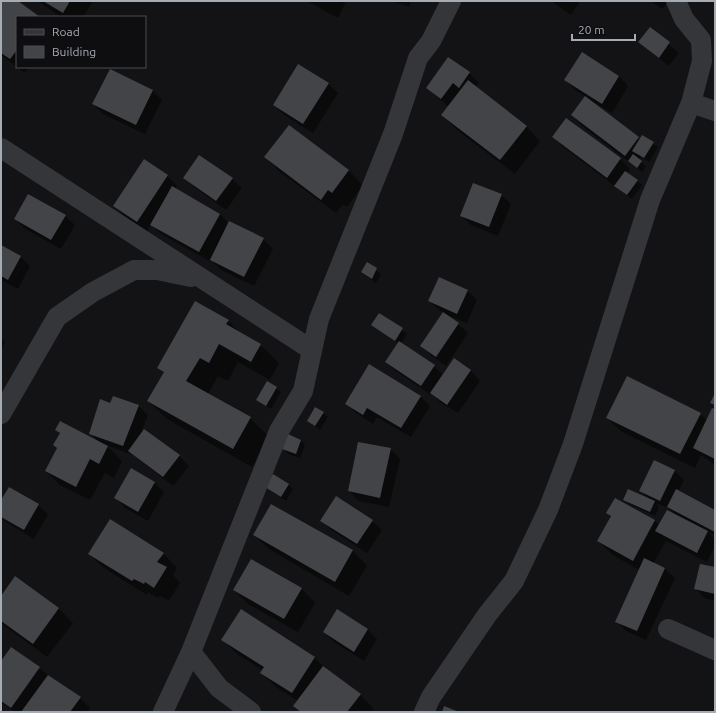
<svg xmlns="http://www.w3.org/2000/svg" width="716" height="713" viewBox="0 0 716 713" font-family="Ubuntu,sans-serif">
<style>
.shadow{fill:#0007}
.building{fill:#424448}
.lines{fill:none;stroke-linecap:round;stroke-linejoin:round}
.street{stroke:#353639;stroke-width:20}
</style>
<rect width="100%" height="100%" fill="#131315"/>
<!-- shadow -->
<path class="shadow" d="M 1,1 L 16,1 L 38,17 L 17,17 L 17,67 L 29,67 L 25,73 L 1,55 Z
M 37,1 L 93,1 L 83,17 L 61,17 Z
M 307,1 L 346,1 L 338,18 Z
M 392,1 L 411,1 L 409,7 Z
M 551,1 L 580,1 L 571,15 Z
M 651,1 L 669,1 L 662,9 Z
M 650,28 L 679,53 L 669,66 L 639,42 Z
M 582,53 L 619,76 L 628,86 L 612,113 L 592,101 L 591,102 L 640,140 L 642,136 L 658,147 L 649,162 L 641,157 L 639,160 L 646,167 L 642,172 L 581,125 L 572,115 L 586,97 L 575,90 L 565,80 Z
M 469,73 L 479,83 L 475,87 L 526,126 L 540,141 L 515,174 L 457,130 L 443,115 L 449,107 L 427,88 Z
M 328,83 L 338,93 L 313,133 L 284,115 L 274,105 Z
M 153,91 L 162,100 L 145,134 L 103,114 L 93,104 Z
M 566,119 L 620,159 L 630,169 L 627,173 L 642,185 L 632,199 L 563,147 L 553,137 Z
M 289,126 L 349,171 L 363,185 L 347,207 L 343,204 L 336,213 L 280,172 L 265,157 Z
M 167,176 L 177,185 L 175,189 L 220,214 L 229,224 L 263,239 L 273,249 L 254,286 L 221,270 L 211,260 L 213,256 L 212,255 L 209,261 L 161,234 L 151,225 L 147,231 L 124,216 L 114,206 Z
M 184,177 L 232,179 L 242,188 L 226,210 L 194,187 Z
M 501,195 L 511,204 L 498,236 L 471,225 L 461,215 Z
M 65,216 L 75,225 L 61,249 L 24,228 L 15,219 Z
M 1,248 L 21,257 L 30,266 L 18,289 L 1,280 Z
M 367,264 L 381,274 L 376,283 L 362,272 Z
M 467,291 L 477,300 L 467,323 L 444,314 L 458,324 L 468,333 L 446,366 L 431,355 L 421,346 L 443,313 L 429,301 Z
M 379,314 L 407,334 L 401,344 L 434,366 L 444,376 L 455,360 L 471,371 L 480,381 L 458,413 L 441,403 L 432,393 L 431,395 L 396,371 L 386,362 L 398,343 L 372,325 Z
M 228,320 L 242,335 L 260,345 L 279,363 L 270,380 L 238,362 L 228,381 L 218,376 L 208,394 L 250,418 L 269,437 L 252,467 L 167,419 L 148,401 L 164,373 L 159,368 Z
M 1,338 L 5,342 L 1,351 Z
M 267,382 L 281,392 L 271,409 L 257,400 Z
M 421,397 L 430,406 L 411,437 L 377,417 L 373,424 L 356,413 L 346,403 Z
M 111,404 L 138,406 L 148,415 L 142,430 L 179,456 L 189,466 L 173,486 L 133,455 L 106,445 L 122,461 L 114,478 L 105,473 L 90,500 L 60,485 L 46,471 L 57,448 L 54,445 L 60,434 L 56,430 L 99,442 L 90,433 Z
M 715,411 L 715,465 L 701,455 L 695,468 L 622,432 L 607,418 L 700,414 L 707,421 Z
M 323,413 L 328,417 L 320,430 L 308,421 Z
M 301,440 L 305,445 L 300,458 L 288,454 L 284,449 Z
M 390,449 L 400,459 L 389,507 L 359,501 L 349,491 Z
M 674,471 L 684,480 L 678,492 L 715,511 L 715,536 L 708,532 L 715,539 L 715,546 L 707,562 L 666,541 L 653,564 L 665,569 L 675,578 L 646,640 L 626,631 L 616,621 L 639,570 L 613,555 L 598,541 L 611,517 L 607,513 L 615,499 L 655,521 L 659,525 L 676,515 L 670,509 L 656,503 L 659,507 L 655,516 L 629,504 L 624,499 L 649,499 L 641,491 Z
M 154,483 L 164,492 L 148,521 L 125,508 L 116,498 Z
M 288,484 L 293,489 L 286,501 L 266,487 Z
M 1,502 L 38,505 L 48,514 L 34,539 L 1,519 Z
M 272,505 L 353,551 L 367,566 L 349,596 L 269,549 L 254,535 Z
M 322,521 L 372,521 L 382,530 L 367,553 L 331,530 Z
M 163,553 L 177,568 L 173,575 L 180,583 L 169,601 L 160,596 L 158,598 L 148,592 L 147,595 L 104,568 L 89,554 Z
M 715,568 L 715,601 L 704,598 L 695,588 Z
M 301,588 L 315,603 L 298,632 L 248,604 L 234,590 Z
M 1,598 L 58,608 L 73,623 L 47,657 L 1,623 Z
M 241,611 L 315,658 L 329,672 L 360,695 L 374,709 L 372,712 L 300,712 L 295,706 L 298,701 L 276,687 L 261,673 L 263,670 L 237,654 L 222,639 Z
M 338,611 L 368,630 L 377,639 L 364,661 L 334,642 L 324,632 Z
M 11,648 L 80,698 L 90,708 L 87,712 L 15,712 L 1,702 L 1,663 Z"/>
<!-- building -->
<path class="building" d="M 1,1 L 18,1 L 40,17 L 17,17 L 17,50 L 10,59 L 1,53 Z
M 43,1 L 70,1 L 63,13 Z
M 650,27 L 670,42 L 659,58 L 638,42 Z
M 582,52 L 619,76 L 602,104 L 564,80 Z
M 448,57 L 470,72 L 459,88 L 453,83 L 441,99 L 426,88 Z
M 298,64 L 329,83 L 303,124 L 273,105 Z
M 110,69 L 153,90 L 136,125 L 92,104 Z
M 468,80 L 527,126 L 500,160 L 441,115 Z
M 585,96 L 639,137 L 625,156 L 571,115 Z
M 566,118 L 621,158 L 607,178 L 552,137 Z
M 289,125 L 349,170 L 332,193 L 328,190 L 321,200 L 264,157 Z
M 642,135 L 654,142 L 644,158 L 632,151 Z
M 633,154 L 642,161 L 637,168 L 628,161 Z
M 199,155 L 233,178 L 216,201 L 183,178 Z
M 144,159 L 168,175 L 137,222 L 113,206 Z
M 625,171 L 638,180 L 627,195 L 614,186 Z
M 473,183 L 502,194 L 489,227 L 460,216 Z
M 172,186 L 220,214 L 199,252 L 150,225 Z
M 28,194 L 66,215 L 51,240 L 14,219 Z
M 229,221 L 264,238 L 244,277 L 210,260 Z
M 1,245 L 21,256 L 8,280 L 1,276 Z
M 367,262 L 377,268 L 372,279 L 361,272 Z
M 439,277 L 468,290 L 457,314 L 428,301 Z
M 195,301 L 229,320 L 226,324 L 261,344 L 251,362 L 219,344 L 209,363 L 200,358 L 186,381 L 251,417 L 233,449 L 147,401 L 164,372 L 157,368 Z
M 443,312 L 459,323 L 436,357 L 420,346 Z
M 379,313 L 403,328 L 395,341 L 371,325 Z
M 399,341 L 435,365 L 421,386 L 385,362 Z
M 454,358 L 471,370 L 447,405 L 430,393 Z
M 369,364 L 421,396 L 401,428 L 367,408 L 363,415 L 345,404 Z
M 627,376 L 701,413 L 680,454 L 606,418 Z
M 267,381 L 277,387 L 266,406 L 256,400 Z
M 715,393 L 715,405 L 710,403 Z
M 113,396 L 139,405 L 123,446 L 89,434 L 100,399 L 110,403 Z
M 315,407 L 324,412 L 315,426 L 307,421 Z
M 712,408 L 715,409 L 715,459 L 693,448 Z
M 60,421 L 108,446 L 99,464 L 90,459 L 76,487 L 45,471 L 57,448 L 53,445 L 60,433 L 55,430 Z
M 144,429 L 180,455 L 163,477 L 128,451 Z
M 288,434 L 301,440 L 296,454 L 282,449 Z
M 358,442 L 391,448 L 380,498 L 348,491 Z
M 654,460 L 675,470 L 660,501 L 639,491 Z
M 131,468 L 155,482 L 138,512 L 114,498 Z
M 273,474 L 289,484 L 281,497 L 265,487 Z
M 9,487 L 39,504 L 24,530 L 1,517 L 1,500 Z
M 628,489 L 655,501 L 650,512 L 623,500 Z
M 676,489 L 715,510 L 715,532 L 667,507 Z
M 336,496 L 373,520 L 357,544 L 320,521 Z
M 615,498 L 655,520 L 633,561 L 597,541 L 611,516 L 606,513 Z
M 271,504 L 353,550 L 335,582 L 253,535 Z
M 667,510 L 708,531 L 697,553 L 655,531 Z
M 110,519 L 164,553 L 157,562 L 167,567 L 154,588 L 145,582 L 144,584 L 134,579 L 132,581 L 88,554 Z
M 644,558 L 665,568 L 637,631 L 615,622 Z
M 251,559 L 302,588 L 284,619 L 233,590 Z
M 700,564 L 715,567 L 715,594 L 694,589 Z
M 15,576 L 59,608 L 33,644 L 1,621 L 1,596 Z
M 241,609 L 315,657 L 292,693 L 260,673 L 264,667 L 221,640 Z
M 337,609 L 368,629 L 354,652 L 323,632 Z
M 11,647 L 40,667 L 11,708 L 1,701 L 1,661 Z
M 323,666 L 361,694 L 347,712 L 301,712 L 293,706 Z
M 48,675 L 81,697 L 70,712 L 21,712 Z
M 444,706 L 459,712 L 442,712 Z"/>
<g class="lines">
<!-- street -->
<path class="street" d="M 691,103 L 715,111
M 1,148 L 312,350
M 1,414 L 57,317 L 93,292 L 134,270 L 157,270 L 191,277
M 668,629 L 715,650
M 191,652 L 219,688 L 251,712
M 163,712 L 191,652 L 279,431 L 303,391 L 319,319 L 393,134 L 418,58 L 431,41 L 451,1
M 424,712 L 431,697 L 487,615 L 514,581 L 548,510 L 573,444 L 650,200 L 691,103 L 702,61 L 701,40 L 684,19 L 676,1"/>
</g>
<!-- border -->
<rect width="716" height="713" fill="none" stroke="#a6acb4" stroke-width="4"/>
<!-- legend -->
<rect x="16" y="16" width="130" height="52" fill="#0e0e10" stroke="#4b4d52"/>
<rect x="24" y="29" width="20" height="6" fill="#353639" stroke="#4b4d52"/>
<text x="52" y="36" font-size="12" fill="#a6acb4">Road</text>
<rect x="24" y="46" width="20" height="12" fill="#424448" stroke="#4b4d52"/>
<text x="52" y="56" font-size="12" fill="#a6acb4">Building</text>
<!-- scale -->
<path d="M572 34v6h63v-6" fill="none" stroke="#a6acb4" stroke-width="2"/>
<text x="578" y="34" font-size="12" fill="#a6acb4" stroke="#0e0e10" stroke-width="3" paint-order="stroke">20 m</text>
</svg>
